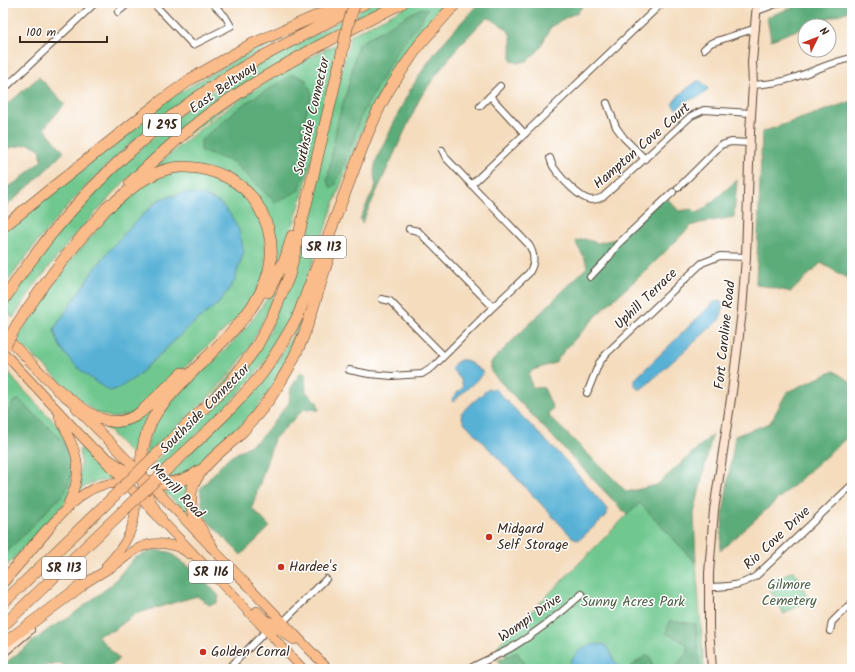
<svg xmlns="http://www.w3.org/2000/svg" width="855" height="672" viewBox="0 0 855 672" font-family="Kalam,sans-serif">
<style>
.green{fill:#6fc88f;stroke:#557956;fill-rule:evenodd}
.forest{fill:#5bac7a;stroke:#4b6b4c}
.water{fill:#57b1d5;stroke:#496e7a}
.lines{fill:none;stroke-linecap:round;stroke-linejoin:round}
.street-casing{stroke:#574536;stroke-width:8}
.secondary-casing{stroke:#574536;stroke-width:10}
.primary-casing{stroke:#574536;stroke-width:10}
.highway-casing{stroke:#574536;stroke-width:12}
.street{stroke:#fff;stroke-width:6}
.secondary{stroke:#fde4d0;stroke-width:8}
.primary{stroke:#f9bc8a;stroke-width:9}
.highway{stroke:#f9bc8a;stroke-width:11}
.highway-bridge-casing{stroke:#574536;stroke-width:12;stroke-linecap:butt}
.highway-bridge{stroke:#f9bc8a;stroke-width:11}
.poi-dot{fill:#c8321e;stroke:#fff;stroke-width:1.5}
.labels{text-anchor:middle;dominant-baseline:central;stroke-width:3;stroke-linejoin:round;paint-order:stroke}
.shield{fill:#fff;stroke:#766a62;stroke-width:1}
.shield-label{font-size:13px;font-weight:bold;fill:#3b2a1e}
.street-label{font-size:14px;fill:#3b2a1e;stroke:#fff}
.poi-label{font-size:14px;fill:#3b2a1e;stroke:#fff;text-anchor:start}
.park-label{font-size:14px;fill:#4d6146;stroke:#fff}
</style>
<rect width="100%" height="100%" fill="#fff"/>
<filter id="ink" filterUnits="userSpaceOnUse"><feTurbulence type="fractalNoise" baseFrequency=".025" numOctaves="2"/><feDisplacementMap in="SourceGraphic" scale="8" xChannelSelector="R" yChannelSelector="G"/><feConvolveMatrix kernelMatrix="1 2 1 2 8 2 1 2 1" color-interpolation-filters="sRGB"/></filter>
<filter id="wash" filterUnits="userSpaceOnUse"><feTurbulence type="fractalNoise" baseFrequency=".012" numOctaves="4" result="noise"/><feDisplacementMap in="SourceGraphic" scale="16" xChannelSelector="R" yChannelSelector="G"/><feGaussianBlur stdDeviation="0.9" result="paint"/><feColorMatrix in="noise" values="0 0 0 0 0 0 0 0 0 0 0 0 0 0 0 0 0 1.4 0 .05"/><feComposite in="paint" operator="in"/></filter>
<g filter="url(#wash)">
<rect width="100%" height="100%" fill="#f4dcbd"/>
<!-- green -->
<path class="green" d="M 372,3 L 394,3 L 354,24 L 360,9 Z
M 413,3 L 449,3 C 420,33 394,67 374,105 C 351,151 335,202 317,251 C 306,280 297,309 281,337 C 251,389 202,429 159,469 L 154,464 L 270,331 L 351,35 Z
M 345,18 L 341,30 L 302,50 L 125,181 L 72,238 L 33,288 L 13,318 L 4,308 L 37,258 L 102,183 L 185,110 L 240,74 Z
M 280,34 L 283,39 C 166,103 78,179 3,289 L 3,267 L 7,262 L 3,254 L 3,231 L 163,102 Z
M 338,43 C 320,118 308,198 276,269 L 270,223 L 226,173 L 152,170 C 193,133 236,99 284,72 C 302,62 320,52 338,43 ZM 312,94 L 302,125 L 307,168 L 275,202 L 233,162 Z
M 178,170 L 221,177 L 251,201 L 265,229 L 266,272 L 250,303 L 235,320 L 163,388 L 131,414 L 113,418 L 95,412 L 86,405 L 16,340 L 44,297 L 70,261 L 107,218 L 139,186 ZM 185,193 L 219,303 L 190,326 L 136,377 L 96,382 C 79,369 58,352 54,329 L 91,274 L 108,252 L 154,203 L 160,199 Z
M 275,287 L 276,288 L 275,293 C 267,313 258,333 247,351 C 220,392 179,424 144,458 L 153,425 L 173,400 L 239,336 L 256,315 Z
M 310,300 L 303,326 L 280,375 L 254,413 L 197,468 L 193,471 L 164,480 L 273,367 L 292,337 Z
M 3,363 L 15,381 L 58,426 C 78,453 79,475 64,504 L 3,570 L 3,556 L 65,492 L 71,477 L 71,458 L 14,401 L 3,422 Z
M 149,409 L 150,413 L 140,434 L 136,459 L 103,425 Z
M 84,448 L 113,479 L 95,482 L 78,490 L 81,462 L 79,450 Z
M 189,483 L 188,515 L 162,489 Z
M 640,502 L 696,563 L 704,669 L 518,669 L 497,646 Z
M 794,570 L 809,600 L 784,614 L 767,584 Z"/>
<!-- forest -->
<path class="forest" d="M 479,3 L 585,3 L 578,12 L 561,20 L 550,28 L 539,50 L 527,61 L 517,63 L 511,60 C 511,31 515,33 489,18 L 485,19 L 458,47 L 436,75 L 420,98 L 362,223 L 360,219 L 376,185 C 370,165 380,152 389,134 C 397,115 406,96 417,79 C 434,51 457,27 479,3 Z
M 804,3 L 852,3 L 852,10 L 805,26 L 805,27 L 771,40 L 767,17 Z
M 428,8 L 422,19 L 395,54 L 360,118 L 349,153 L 336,184 L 331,188 L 327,181 L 338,119 L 347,91 L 358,44 L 419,9 Z
M 293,74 L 305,79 L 312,94 L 302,125 L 307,168 L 299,190 L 276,203 L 233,162 L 201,151 L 201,140 L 244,104 Z
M 39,77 L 65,104 L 44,128 L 64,152 L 37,179 L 3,209 L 3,189 L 17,182 L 42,160 L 40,149 L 30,144 L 3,149 L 3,108 Z
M 852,101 L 852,281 L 821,263 L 791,292 L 756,284 L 762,132 Z
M 737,180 L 734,217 L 700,223 L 691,226 L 648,269 L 604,308 L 563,352 L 555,363 L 533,370 L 529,374 L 532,387 L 544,388 L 553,408 L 548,415 L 627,492 L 657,485 L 712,435 L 694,514 L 696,563 L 640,503 L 627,515 L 491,372 L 491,362 L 587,267 C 585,253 578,252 576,241 L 584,239 L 598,243 L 616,239 L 663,194 L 679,211 L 692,209 L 697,213 L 704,209 Z
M 834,371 L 852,383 L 852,433 L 720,551 L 724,508 L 735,436 L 770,423 L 787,392 Z
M 301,372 L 305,374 L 306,392 L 317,402 L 319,410 L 304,409 L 274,439 L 252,508 L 270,527 L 241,555 L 204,517 L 200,489 L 227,459 L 259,440 L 289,403 L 291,388 Z
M 19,400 L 63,441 L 71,458 L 71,477 L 65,492 L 3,556 L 3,422 L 14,401 Z
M 153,550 L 169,552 L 196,572 L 219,596 L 217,603 L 209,605 L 197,596 L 135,614 L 114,630 L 97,635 L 119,659 L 108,669 L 69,669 L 60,663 L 47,665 L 43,669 L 3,669 L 3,665 L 49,629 L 67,619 L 111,585 L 134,558 Z
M 670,621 L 696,624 L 700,669 L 674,669 L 688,651 L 687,644 L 666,633 Z
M 517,652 L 529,669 L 503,669 L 498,660 Z
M 647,655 L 651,658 L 653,669 L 631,669 L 630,667 Z"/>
<!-- water -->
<path class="water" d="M 697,81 L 701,81 L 708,88 C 704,98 695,97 687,101 C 683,104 680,107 676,109 L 672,104 L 679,95 Z
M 185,193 L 203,195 L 220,203 L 230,214 L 239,230 L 244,251 L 234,282 L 219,303 L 190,326 L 136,377 L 119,388 L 110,391 C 87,377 59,357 54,329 L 91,274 L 108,252 L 130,227 L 160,199 Z
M 720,301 C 724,307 723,314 719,320 L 644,387 L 639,390 L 635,385 L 635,379 L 714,302 Z
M 460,360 L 466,360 L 483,372 L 482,375 L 453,402 L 452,401 L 453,397 L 463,387 L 461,380 L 452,369 L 454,364 Z
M 488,389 L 495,389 L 566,461 L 607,509 L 607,515 L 579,540 L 572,537 L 463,421 L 461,413 Z
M 604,644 L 611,652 L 613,659 L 622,669 L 573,669 L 570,662 C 582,646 584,645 604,644 Z"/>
</g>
<g filter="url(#ink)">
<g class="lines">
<defs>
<path id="street" d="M 153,3 L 193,45 L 231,26 L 225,16 L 212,3
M 757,11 L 779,3
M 118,12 L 129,3
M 704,49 L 711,43 L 756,28
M 753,85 C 766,84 778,83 790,79 C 811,73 830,62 852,58
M 3,90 L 95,3
M 490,96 L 525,134
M 607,103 L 616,127 L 624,138 L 645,159
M 480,106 L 500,86
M 550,158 C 551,161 552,166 555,169 C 561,178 580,199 591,200 C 595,200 599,199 603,197 L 691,116 L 704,110 L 751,113
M 471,185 L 662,3
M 678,188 L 721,145 L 731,142 L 750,143
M 409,229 L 418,231 L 493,307
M 590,277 L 609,257 L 617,245 L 673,192
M 382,299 L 390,301 L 443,355
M 349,370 L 369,374 L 392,376 L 422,374 L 433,367 L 493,307 L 529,273 C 535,263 535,255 529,245 L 446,158 L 442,150
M 587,393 L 599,363 L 607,353 L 702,263 L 720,256 L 746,257
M 708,587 C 726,587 741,586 756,576 L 852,485
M 283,622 L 326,579
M 830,631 L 832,622 L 852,602
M 228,669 L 267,630
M 469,669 C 483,661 497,656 511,648 C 536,633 560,614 582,594"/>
<path id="secondary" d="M 3,653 L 30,630
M 712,669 L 709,628 L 709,573 L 714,510 L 732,392 L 742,311 L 746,257 L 750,132 L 753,85 L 752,62 L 757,3"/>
<path id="primary" d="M 3,334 L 61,393
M 3,352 L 86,441 L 303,669
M 76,408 L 119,451 L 328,669
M 59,417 C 76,451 86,467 68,504
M 48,529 C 69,504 94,476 130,485
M 106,566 C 126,546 138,524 135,495
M 81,586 C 91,579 102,573 113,566 C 122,561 129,553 139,548 C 154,540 176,543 189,554
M 257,611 C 265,620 271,625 283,622
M 267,630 L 280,630 L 294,640"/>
<path id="highway" d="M 130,183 C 158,156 186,130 217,108 C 275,67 339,35 402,3
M 106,209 C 129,191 153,166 185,167 C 213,168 242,180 257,204 C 311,293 200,350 157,412 C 148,425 144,439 142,454 C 138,478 147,500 161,519
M 3,227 L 161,101 L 191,79 L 250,45 L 346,3
M 268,292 L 286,257 L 292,236
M 3,301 C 63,207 147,125 242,68 C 282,45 324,24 365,3
M 18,323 C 36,296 55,269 76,244 C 87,230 99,218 110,204
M 57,389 C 82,408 109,437 141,412 L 182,373
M 96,451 C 130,475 160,499 201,470
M 152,459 L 230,383 L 257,346 L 273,315 L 289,276 L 341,58
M 164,472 C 197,441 232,410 261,375 C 275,356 287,336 298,316 L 367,135 L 381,104 L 390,88 L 419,45 L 456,3
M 212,547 C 201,529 186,511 192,489 C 198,467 223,450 239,435 C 250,423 261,411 270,398 C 280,383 290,367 297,351 C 312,319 319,285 330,253
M 3,582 L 48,529
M 3,603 L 112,498
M 3,626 L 124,510
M 3,644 L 81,586"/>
</defs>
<!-- street casing -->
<use href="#street" class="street-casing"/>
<!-- secondary casing -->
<use href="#secondary" class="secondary-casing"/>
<!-- primary casing -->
<use href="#primary" class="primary-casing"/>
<!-- highway casing -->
<use href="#highway" class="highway-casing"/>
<!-- street -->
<use href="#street" class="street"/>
<!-- secondary -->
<use href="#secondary" class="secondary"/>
<!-- primary -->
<use href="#primary" class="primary"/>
<!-- highway -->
<use href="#highway" class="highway"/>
<defs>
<path id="highway-bridge" d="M 341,58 L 348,24 L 355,3
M 6,344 L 18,323
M 112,498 L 152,459
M 124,510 L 164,472"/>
</defs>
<!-- highway-bridge casing -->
<use href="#highway-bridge" class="highway-bridge-casing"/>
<!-- highway-bridge -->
<use href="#highway-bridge" class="highway-bridge"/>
</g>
</g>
<!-- markers -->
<g class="poi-dot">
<circle cx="489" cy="537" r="4"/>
<circle cx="281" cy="567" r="4"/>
<circle cx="203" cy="652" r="4"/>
</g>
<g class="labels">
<!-- shield labels -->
<g class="shield">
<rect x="143" y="114" width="38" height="22" rx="3"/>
<rect x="302" y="236" width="44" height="22" rx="3"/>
<rect x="42" y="557" width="44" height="22" rx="3"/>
<rect x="189" y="561" width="44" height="22" rx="3"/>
</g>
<g class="shield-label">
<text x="162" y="125">I 295</text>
<text x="324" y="247">SR 113</text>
<text x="64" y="568">SR 113</text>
<text x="211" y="572">SR 116</text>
</g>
<!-- street labels -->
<g class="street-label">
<text transform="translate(223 88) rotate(-35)">East Beltway</text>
<text transform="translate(312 116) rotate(-77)">Southside Connector</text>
<text transform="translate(642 146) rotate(-41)">Hampton Cove Court</text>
<text transform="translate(646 299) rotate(-44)">Uphill Terrace</text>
<text transform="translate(725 335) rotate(-84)">Fort Caroline Road</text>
<text transform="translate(205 409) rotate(-45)">Southside Connector</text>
<text transform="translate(177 491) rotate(46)">Merrill Road</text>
<text transform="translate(777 538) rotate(-43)">Rio Cove Drive</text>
<text transform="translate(530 618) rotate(-35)">Wompi Drive</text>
</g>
<!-- poi labels -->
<g class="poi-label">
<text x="497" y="529">Midgard<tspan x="497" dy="16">Self Storage</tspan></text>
<text x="289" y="567">Hardee's</text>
<text x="211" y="652">Golden Corral</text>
</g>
<!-- park labels -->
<g class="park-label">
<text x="789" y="585">Gilmore<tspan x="789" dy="16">Cemetery</tspan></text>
<text x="633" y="602">Sunny Acres Park</text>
</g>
</g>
<!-- margin -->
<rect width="855" height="672" fill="none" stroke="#fff" stroke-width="16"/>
<!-- north arrow -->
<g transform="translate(817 38) rotate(47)"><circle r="19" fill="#ffffff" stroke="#b1aaa5"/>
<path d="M0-3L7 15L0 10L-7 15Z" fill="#c8321e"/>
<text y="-6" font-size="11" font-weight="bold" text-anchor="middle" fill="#3b2a1e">N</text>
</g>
<!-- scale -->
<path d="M20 36v6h87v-6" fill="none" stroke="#3b2a1e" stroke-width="2"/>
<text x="26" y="36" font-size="12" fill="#3b2a1e" stroke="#ffffff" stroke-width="3" paint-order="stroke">100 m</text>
</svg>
